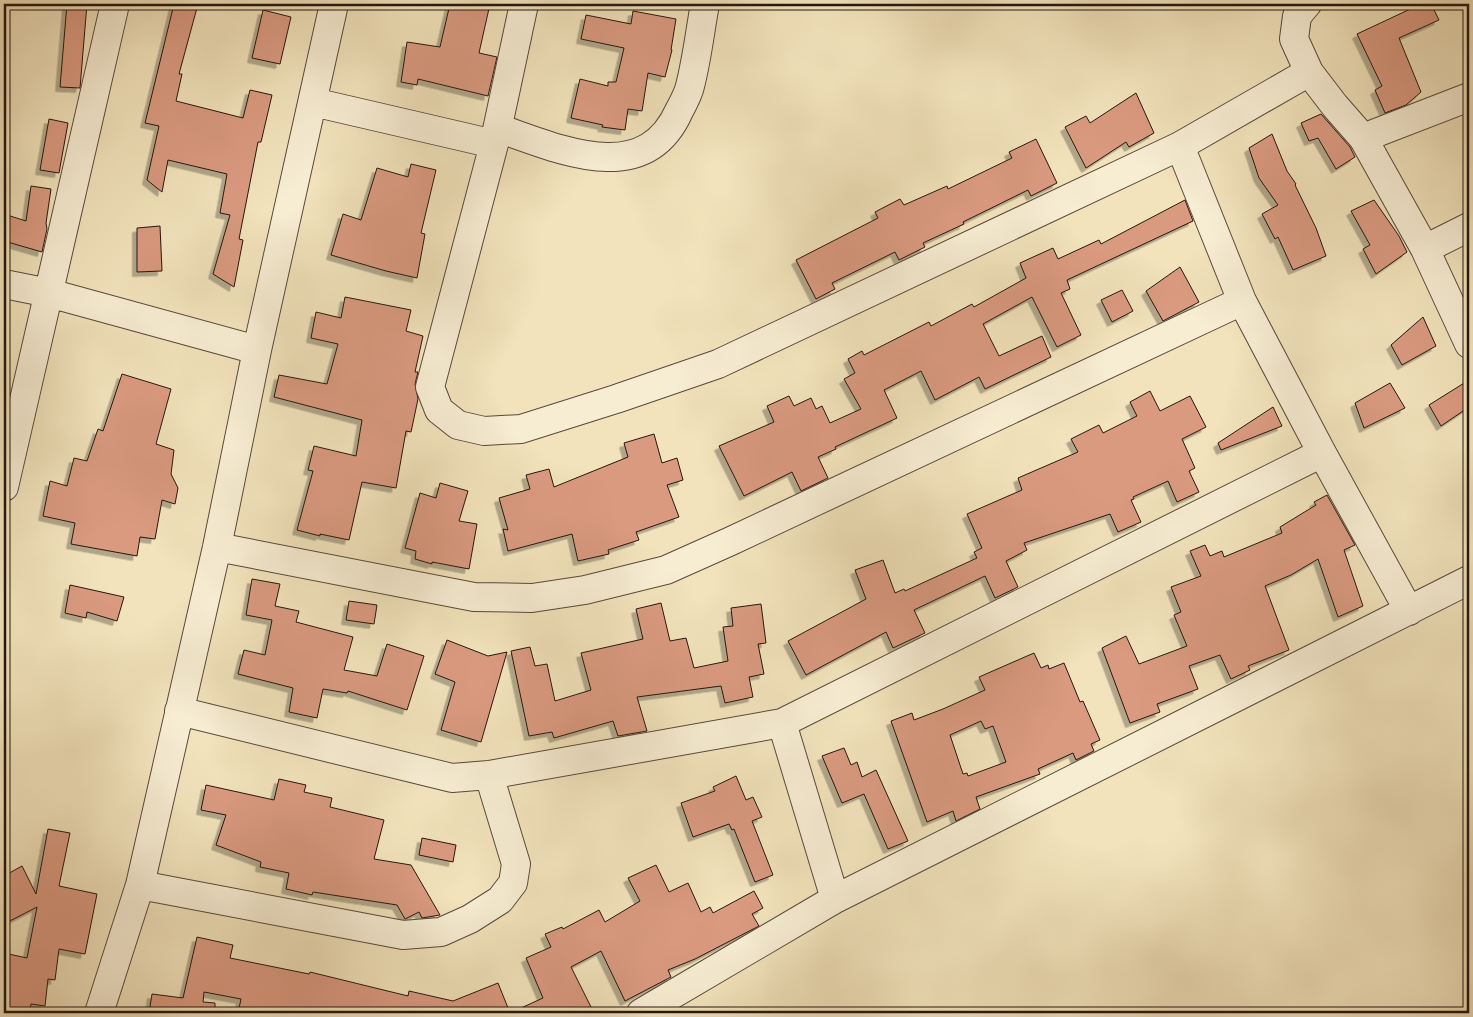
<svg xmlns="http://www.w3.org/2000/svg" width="1473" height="1017" viewBox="0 0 1473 1017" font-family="'IM FELL Double Pica',serif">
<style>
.building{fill:#da9a80;stroke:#25170f;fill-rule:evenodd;filter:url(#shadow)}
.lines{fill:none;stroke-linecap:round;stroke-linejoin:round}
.minor-casing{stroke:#584a3a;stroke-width:30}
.minor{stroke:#f7edd3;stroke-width:28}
</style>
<defs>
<filter id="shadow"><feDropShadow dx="-4.5" dy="4.5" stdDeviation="0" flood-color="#0004"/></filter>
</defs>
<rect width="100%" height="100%" fill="#f2e3bc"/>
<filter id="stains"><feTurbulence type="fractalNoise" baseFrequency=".004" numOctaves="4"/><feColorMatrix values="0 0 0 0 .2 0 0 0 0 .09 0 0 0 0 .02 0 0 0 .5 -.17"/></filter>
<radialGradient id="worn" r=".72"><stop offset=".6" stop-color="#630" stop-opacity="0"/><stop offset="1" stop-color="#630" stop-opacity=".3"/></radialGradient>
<!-- building -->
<path class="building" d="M 67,4 L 87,4 L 80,88 L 60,87 Z
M 174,4 L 198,4 L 179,74 L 182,74 L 176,101 L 243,118 L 250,90 L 272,95 L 261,142 L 258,142 L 239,239 L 243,240 L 234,287 L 213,274 L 230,215 L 220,213 L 227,174 L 168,160 L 162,192 L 147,180 L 159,126 L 145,123 Z
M 450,4 L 490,4 L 479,53 L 497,57 L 488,96 L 418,79 L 417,85 L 401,82 L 407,42 L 440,47 Z
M 1421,4 L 1431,4 L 1439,20 L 1399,38 L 1421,92 L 1406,105 L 1385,113 L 1375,90 L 1382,86 L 1357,34 Z
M 263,10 L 291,17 L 280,64 L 252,58 Z
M 633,11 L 676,19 L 671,50 L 672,50 L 665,77 L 648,73 L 642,111 L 628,109 L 625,130 L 602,127 L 603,125 L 571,118 L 580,79 L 608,86 L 608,82 L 616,82 L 624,48 L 581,39 L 586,15 L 631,24 Z
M 1136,93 L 1154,133 L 1129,147 L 1126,142 L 1086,168 L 1065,127 L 1086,116 L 1090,123 Z
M 1321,114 L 1350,147 L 1355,157 L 1336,169 L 1318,138 L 1309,141 L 1301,123 Z
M 49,119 L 68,123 L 59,173 L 40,170 Z
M 1272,134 L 1287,171 L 1296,184 L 1295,185 L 1316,228 L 1326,256 L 1293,270 L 1278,237 L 1275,239 L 1262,214 L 1278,205 L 1259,178 L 1249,148 Z
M 1036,139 L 1057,183 L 1031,196 L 1028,190 L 963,222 L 964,224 L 923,243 L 925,247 L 899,260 L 895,252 L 832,283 L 835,289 L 816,299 L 796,260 L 878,218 L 875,212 L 900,199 L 904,205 L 947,186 L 948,189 L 1012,158 L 1009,152 Z
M 411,164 L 436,170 L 421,233 L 425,234 L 417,278 L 386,271 L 331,255 L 343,214 L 361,220 L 377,168 L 408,177 Z
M 31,186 L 51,189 L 46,223 L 47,229 L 42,252 L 4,241 L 7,215 L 26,221 Z
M 1185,200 L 1193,221 L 1067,280 L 1070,289 L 1061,293 L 1081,335 L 1057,347 L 1032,297 L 983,324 L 999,356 L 1042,336 L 1051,357 L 985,389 L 979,377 L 935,400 L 921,371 L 884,390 L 897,418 L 835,447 L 836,449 L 818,457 L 828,478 L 801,491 L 792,472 L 744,496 L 719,446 L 774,422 L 767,406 L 789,396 L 794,406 L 811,398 L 816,409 L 822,406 L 830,423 L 861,409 L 844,379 L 855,373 L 848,359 L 862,351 L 864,355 L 929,322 L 931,326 L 972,304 L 974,307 L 1026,278 L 1020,263 L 1053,248 L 1058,259 L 1099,240 L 1101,244 Z
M 1374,200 L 1399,236 L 1407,252 L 1376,274 L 1363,249 L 1370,245 L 1351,211 Z
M 160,226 L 162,271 L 137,272 L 137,228 Z
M 1180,267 L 1199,302 L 1163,321 L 1146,291 Z
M 1122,290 L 1133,311 L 1112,322 L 1101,300 Z
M 345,297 L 411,310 L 406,331 L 423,336 L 415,372 L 418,372 L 415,384 L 418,399 L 411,432 L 406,431 L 396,488 L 362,482 L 349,540 L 320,534 L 320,536 L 297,530 L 313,471 L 308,470 L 314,446 L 356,456 L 362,420 L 274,397 L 279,375 L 327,384 L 338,344 L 311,338 L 316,312 L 341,318 Z
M 1423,317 L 1436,346 L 1402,365 L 1391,345 Z
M 122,374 L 171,389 L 156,444 L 174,450 L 171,474 L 178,488 L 175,504 L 162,500 L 155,539 L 140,537 L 137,556 L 71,544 L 75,523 L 43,516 L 50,481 L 67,486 L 74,458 L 87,461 L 98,429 L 103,431 Z
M 1469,380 L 1469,407 L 1441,426 L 1429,405 Z
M 1390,383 L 1405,408 L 1364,428 L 1355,403 Z
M 1150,391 L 1160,411 L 1190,396 L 1206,427 L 1182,439 L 1195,468 L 1189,471 L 1199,492 L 1177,502 L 1168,481 L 1133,497 L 1134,499 L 1131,500 L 1141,522 L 1118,532 L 1110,514 L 1024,543 L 1027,550 L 1006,561 L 1018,587 L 995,598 L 985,576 L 914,610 L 925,633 L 893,648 L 886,632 L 806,675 L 788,641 L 866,599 L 855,570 L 883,560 L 895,593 L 904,589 L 905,591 L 977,558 L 974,552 L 982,548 L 967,514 L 1022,490 L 1018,478 L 1078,452 L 1071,439 L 1099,425 L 1103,433 L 1137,416 L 1130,402 Z
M 1273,407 L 1282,426 L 1221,450 L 1218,443 Z
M 654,434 L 662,463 L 677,458 L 683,480 L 667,485 L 679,517 L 636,532 L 639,540 L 608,550 L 609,554 L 578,561 L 572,534 L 508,551 L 503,529 L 508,530 L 499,498 L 530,489 L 526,475 L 549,469 L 554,487 L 628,457 L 624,443 Z
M 440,483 L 468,491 L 459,521 L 477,524 L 469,569 L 432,562 L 432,564 L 415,559 L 416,551 L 405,548 L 420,493 L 436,498 Z
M 1327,495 L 1355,545 L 1344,550 L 1363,606 L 1338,617 L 1318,559 L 1291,575 L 1265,586 L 1289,650 L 1248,666 L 1250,670 L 1231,679 L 1220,655 L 1189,666 L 1198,689 L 1157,704 L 1160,712 L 1130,723 L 1102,648 L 1126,636 L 1139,664 L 1187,646 L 1174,615 L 1181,612 L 1171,587 L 1201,576 L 1190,551 L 1205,545 L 1210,556 L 1222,551 L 1224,557 L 1282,533 L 1280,527 L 1316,505 L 1314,502 Z
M 252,579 L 280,584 L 275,606 L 299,611 L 296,622 L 353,637 L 344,670 L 377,676 L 387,644 L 424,656 L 407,710 L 348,691 L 347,693 L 323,689 L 317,718 L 289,712 L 293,688 L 238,674 L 244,650 L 265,655 L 272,620 L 246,615 Z
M 70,585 L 124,597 L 117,621 L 87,612 L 86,618 L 65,613 Z
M 349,601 L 377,605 L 374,624 L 346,620 Z
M 661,603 L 670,641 L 686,638 L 694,668 L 728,661 L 723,627 L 733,626 L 731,608 L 761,604 L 766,643 L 758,644 L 764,674 L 749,677 L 753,697 L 725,703 L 721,686 L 637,697 L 647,731 L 618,736 L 613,721 L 554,738 L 552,732 L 529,736 L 511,651 L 530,647 L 535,666 L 547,664 L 555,701 L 591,690 L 581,653 L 643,639 L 636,609 Z
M 447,640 L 488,656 L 507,652 L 481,742 L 441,730 L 455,682 L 435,674 Z
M 1034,653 L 1041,668 L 1048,665 L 1049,669 L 1064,663 L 1080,702 L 1083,701 L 1100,740 L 1091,744 L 1094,751 L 1076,760 L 1073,753 L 1038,769 L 1040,774 L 976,797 L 980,809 L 956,821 L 953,811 L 927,822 L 891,721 L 912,713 L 914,720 L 943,709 L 985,690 L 979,677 ZM 981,721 L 985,729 L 993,726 L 1006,762 L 968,776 L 967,773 L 963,774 L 950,735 Z
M 844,748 L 851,765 L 857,762 L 862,777 L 876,770 L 908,841 L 888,849 L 864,794 L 842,803 L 822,756 Z
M 736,776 L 746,800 L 753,797 L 762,817 L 752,821 L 773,875 L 755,882 L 734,829 L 732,830 L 729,824 L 693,837 L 681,803 L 715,791 L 713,787 Z
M 279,779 L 306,785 L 304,792 L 332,798 L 330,807 L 384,820 L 374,859 L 411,865 L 440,915 L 422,918 L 419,912 L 405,919 L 397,905 L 313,892 L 312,895 L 286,889 L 289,873 L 260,867 L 261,862 L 216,845 L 226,815 L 201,810 L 206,785 L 274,800 Z
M 48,829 L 70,833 L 59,886 L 97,894 L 85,954 L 59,949 L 55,980 L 48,979 L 45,1006 L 31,1004 L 30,1013 L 4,1013 L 4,953 L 27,958 L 37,907 L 4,924 L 4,876 L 22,866 L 36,894 Z
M 422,838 L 456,845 L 453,862 L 419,855 Z
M 656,865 L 669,892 L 688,883 L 701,912 L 710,907 L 713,913 L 754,891 L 763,908 L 752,914 L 759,926 L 695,959 L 668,970 L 671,977 L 625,1001 L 601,951 L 571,967 L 594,1013 L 238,1013 L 241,999 L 204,992 L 203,1002 L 215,1003 L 215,1013 L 149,1013 L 152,994 L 183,998 L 197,937 L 233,945 L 230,958 L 309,974 L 310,972 L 408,996 L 409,991 L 453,1001 L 498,983 L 510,1013 L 543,998 L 526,958 L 551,947 L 545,934 L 562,927 L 563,929 L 599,910 L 605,922 L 640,901 L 628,878 Z"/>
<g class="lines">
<defs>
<path id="minor" d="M 1307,4 L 1297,16 L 1294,39 L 1309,72 L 1335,106 L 1363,138 L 1425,249 L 1469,344
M 313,102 L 494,144 L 524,4
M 498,128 C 559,149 644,189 679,111 C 683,103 688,95 690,86 C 697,59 700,31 705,4
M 1363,138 L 1469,97
M 494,144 L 430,387 L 439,410 L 458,425 L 484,431 L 521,429 L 616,399 L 718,364 L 1180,146 L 1309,72
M 1180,146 L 1242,301 L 1322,453 L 1409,611
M 1425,249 L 1469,227
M 4,284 L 49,293 L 257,350
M 4,487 L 115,4
M 217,547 L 474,597 L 532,598 L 585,590 L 666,570 L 731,541 L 1242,301
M 179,711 L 452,778 L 489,775 L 782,723 L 1322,453
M 782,723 L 835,899
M 140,885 L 403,935 L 441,932 L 470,919 L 500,900 L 513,883 L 516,864 L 489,775
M 99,1013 L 140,885 L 217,547 L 257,350 L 334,4
M 641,1013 L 835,899 L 1469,580"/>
</defs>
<!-- minor casing -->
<use href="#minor" class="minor-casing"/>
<!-- minor -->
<use href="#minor" class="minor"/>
</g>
<!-- margin -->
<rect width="1473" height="1017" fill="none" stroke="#f2e3bc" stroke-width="20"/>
<rect x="5" y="5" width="1463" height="1007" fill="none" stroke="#25170f" stroke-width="2.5"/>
<rect x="10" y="10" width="1453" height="997" fill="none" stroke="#25170f"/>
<rect width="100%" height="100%" filter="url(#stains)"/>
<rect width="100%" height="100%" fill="url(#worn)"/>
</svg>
